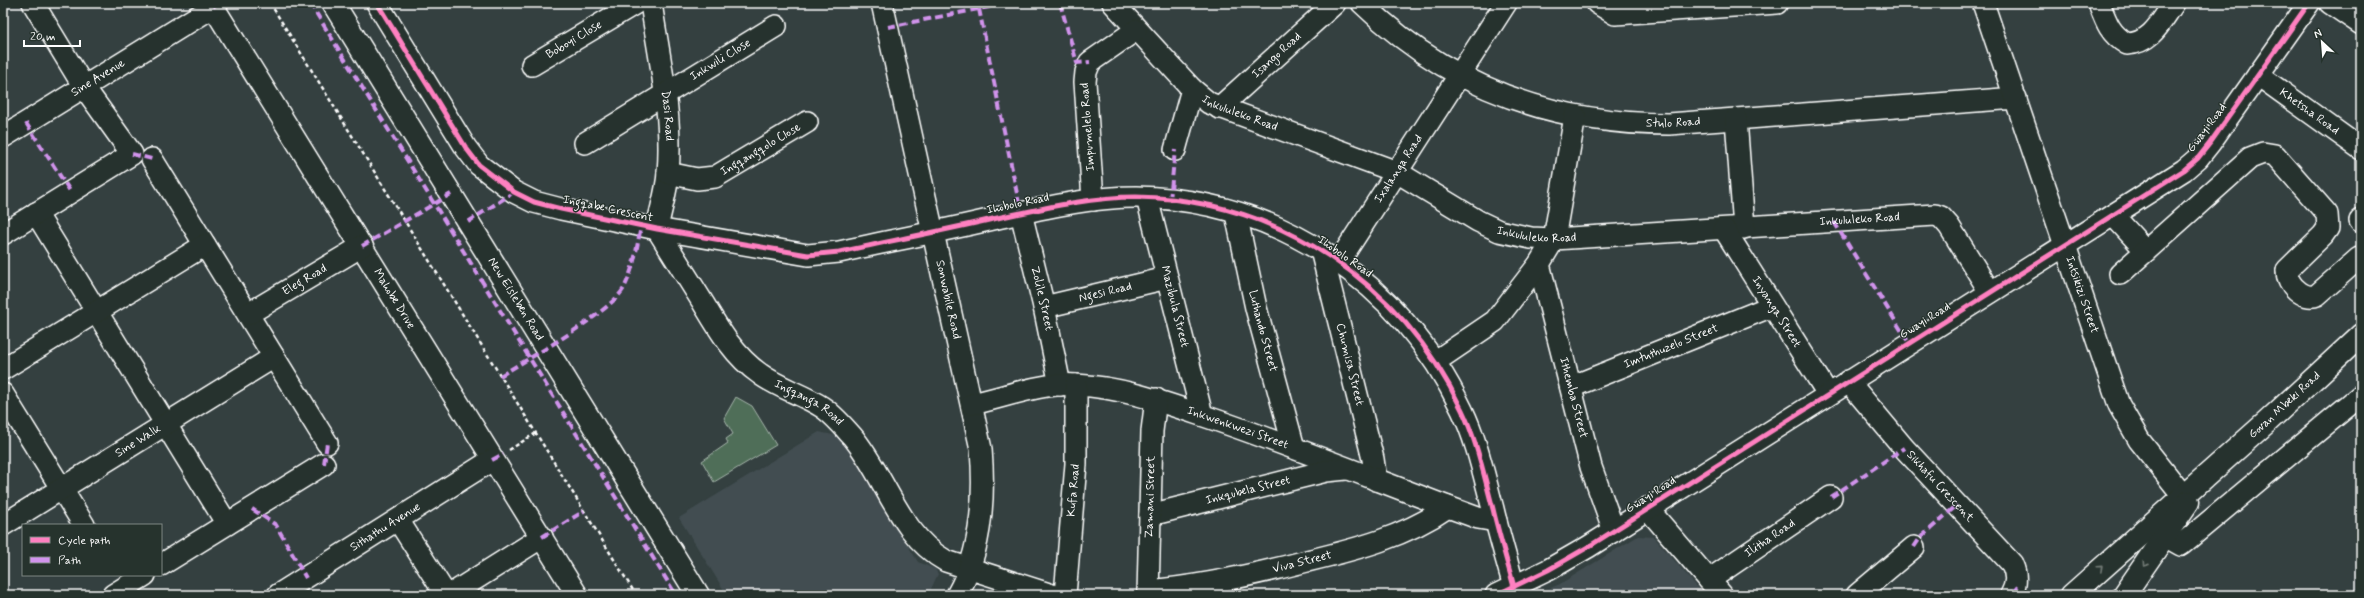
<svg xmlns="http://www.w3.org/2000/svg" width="2364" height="598" viewBox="0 0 2364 598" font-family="Mynerve,sans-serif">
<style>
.built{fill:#424d51}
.green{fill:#4f6e58;stroke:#a7b6ac}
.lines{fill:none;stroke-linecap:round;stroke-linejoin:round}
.minor-casing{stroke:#fff;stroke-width:24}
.major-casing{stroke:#fff;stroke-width:25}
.path{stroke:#fff;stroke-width:2.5;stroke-dasharray:4 3;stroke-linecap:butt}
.minor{stroke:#26332d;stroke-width:21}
.major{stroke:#26332d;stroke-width:22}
.quiet{stroke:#d193ec;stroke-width:4;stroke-dasharray:8 4;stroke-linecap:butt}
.cycleway-casing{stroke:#26332d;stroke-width:8}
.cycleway{stroke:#ff80c0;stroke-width:5}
.oneway{stroke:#727a76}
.labels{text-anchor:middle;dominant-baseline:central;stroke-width:3;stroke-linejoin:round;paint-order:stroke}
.street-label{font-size:12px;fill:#fff;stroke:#26332d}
</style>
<rect width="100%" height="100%" fill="#344040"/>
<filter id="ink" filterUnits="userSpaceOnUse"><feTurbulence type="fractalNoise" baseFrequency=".025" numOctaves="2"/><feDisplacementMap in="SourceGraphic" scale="8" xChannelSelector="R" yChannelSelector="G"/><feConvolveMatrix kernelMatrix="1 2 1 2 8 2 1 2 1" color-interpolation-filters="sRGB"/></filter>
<g filter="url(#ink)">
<!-- built -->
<path class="built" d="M 819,432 L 842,437 L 918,562 L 935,569 L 938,574 L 928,595 L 727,595 L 679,518 Z
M 1638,536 L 1654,537 L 1704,595 L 1535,595 L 1560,584 Z"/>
<!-- green -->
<path class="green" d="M 736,397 L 752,406 L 776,445 L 714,482 L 702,461 L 728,443 L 726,439 L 733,434 L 724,418 Z"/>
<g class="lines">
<defs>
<g id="minor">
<path id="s1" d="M 211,3 L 577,595"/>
<path d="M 377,3 L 466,148 L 479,165 L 514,192 L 534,202 L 561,209 L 657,229 L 808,255 L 839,252 C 890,241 942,231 993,219 C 1040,209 1088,197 1136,197 C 1278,199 1401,282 1462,410 C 1477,441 1484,476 1493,509 C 1499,535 1507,561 1514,587"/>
<path id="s2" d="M 651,3 C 659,58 673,116 668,173 C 667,191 660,211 657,229 C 672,253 687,277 702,301 C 718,328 734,356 760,374 C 779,388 802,394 822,407 C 833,414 843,426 852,436 C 885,475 899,535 946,561 L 1052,595"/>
<path id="s3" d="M 882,3 L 981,449 C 985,498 982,551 957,595"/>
<path id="s4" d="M 1113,3 L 1192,89 L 1209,103 L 1397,172 L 1478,221 L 1499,231 L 1531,238 L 1554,239 L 1935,215 L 1941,217 L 1949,226 L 1990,292"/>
<path id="s5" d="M 1362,3 C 1447,86 1552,124 1669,124 L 2016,98"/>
<path d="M 1597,3 L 1615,14 L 1777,3"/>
<path id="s6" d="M 1983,3 L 2119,405 L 2139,440 L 2188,502"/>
<path d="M 2099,3 C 2106,22 2110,34 2127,44 C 2152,43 2161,21 2174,3"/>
<path d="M 2330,3 L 2361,24"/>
<path id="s7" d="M 532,65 L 636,3"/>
<path id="s8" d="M 2258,75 L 2361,149"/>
<path id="s9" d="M 1219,108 L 1335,3"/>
<path d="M 1736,119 L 1744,228"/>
<path id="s10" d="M 3,137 L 213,7"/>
<path id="s11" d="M 585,143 L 776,26"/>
<path d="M 1175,150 L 1192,89"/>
<path d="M 152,159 L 327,443"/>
<path id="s12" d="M 668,173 L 697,179 L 715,177 L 807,122"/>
<path id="s13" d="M 1147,198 L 1202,415"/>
<path d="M 1093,200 L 1085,82 L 1086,72 L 1090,62 L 1136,30"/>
<path d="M 36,213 L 227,524"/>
<path id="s14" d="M 1021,213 L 1044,307 L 1060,385"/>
<path id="s15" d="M 1236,214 L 1256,308 L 1294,448"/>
<path d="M 2113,215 L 2146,251"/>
<path d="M 2360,221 L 2361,220"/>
<path id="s16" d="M 1724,229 L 1828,394"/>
<path d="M 3,234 L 132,154 L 84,87 L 33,3"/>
<path id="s17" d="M 1321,250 L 1373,459 L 1376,480"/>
<path id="s18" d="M 1338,263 L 1506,3"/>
<path id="s19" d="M 1539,264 L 1591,467 L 1614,531"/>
<path d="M 2120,274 L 2250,158 L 2263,153 L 2275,155 L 2327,214 L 2328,228 L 2323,235 L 2287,270 C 2286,284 2304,301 2317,295 L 2359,258"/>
<path id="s20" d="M 1044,307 L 1167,278"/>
<path id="s21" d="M 248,314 L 362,246"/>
<path d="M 1436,361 L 1495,321 L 1539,264 L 1554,239 L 1575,116"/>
<path d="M 3,369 L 205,245"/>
<path id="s22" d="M 1848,381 L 1904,448 L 2012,564 C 2017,575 2017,584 2011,595"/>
<path id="s23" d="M 1571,387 L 1772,306"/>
<path d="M 3,394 L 84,525"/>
<path id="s24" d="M 972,404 C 1005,397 1042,382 1076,385 C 1120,387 1160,401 1201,415 C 1285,443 1366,476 1448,507 L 1478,518 L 1496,521"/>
<path d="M 1647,508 L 1722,595"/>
<path id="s25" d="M 1150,515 L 1326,471 L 1346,469"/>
<path d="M 398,520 L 446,595"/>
<path id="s26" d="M 3,525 L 274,357"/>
<path d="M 2165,536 L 2181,545 L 2361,395"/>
<path d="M 161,565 L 324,464"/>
<path id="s27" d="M 1709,580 L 1831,497"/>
<path id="s28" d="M 1148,591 C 1203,586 1254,575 1307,561 C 1357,549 1405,537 1448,507"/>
<path d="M 113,595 L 145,575"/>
<path id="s29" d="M 278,595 L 492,460"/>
<path d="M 450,595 L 542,537"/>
<path id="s30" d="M 1065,595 L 1076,464 L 1076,385"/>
<path id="s31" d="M 1148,595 L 1152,431 L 1156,399"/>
<path d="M 1496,595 L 1548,570 L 1588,547 L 2184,170 L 2198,158 L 2210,143 L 2309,3"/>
<path d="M 1857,595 L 1914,547"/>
</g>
<g id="major">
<path id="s32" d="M 333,3 L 698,595"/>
<path id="s33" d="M 2072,595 L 2268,421 L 2361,335"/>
<path d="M 2124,595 L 2188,502"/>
</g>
</defs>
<!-- minor casing -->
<use href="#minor" class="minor-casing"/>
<!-- major casing -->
<use href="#major" class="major-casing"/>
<!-- path -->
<path class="path" d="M 270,3 L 636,595
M 509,450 L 536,433"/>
<!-- minor -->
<use href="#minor" class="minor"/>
<!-- major -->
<use href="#major" class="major"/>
<!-- quiet -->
<path class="quiet" d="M 310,3 L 676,595
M 1060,3 L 1077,63 L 1090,62
M 213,7 L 217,3
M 979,9 L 1021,213
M 888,27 L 1009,3
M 26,123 L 70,191
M 132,154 L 152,159
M 1170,200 L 1175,150
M 468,222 L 514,192
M 1834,222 L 1909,343
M 362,246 L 451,194
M 500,376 C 529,358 609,314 624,288 C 634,268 637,247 641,226
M 492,460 L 503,454
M 324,464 L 327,443
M 1831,497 L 1904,448
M 252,509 L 276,525 L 306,578
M 542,537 L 584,511
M 1914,547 L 1920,538 L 1957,505
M 2015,587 L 2024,595"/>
<defs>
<path id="cycleway" d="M 377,3 L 466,148 L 479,165 L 514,192 L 534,202 L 561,209 L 657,229 L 808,255 L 839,252 C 890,241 942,231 993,219 C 1040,209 1088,197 1136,197 C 1278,199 1401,282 1462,410 C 1477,441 1484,476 1493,509 C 1499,535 1507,561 1514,587
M 1496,595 L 1548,570 L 1588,547 L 2184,170 L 2198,158 L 2210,143 L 2309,3"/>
</defs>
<!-- cycleway casing -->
<use href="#cycleway" class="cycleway-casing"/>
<!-- cycleway -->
<use href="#cycleway" class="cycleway"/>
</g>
<!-- one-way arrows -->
<defs><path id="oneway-chevron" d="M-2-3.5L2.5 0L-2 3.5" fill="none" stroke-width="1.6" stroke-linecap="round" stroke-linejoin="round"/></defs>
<g class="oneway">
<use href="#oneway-chevron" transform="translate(2145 564) rotate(125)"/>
<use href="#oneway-chevron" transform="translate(2100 568) rotate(-42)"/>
</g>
</g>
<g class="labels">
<!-- street labels -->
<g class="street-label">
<text stroke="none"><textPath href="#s7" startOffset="49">Boboyi Close</textPath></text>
<text stroke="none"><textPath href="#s9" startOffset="78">Isango Road</textPath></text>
<text stroke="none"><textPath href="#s11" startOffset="159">Inkwili Close</textPath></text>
<text stroke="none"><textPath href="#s10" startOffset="112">Sine Avenue</textPath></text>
<text stroke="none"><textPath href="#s8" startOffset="63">Khetsha Road</textPath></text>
<text stroke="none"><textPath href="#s4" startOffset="171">Inkululeko Road</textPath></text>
<text stroke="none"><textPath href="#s2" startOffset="114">Dasi Road</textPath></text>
<text stroke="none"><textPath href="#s5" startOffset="343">Stulo Road</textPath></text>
<text transform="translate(1088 127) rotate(-94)">Impumelelo Road</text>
<text transform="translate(2207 128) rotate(-53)">Gwayi Road</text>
<text stroke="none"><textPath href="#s12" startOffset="101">Ingqangqolo Close</textPath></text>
<text stroke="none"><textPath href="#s18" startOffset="112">Ixalanga Road</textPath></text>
<text transform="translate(1018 204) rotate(-12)">Ihobolo Road</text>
<text transform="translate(608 209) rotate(12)">Ingqabe Crescent</text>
<text stroke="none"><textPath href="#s4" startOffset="819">Inkululeko Road</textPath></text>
<text stroke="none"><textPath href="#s4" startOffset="495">Inkululeko Road</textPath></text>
<text transform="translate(1345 257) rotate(35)">Ihobolo Road</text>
<text stroke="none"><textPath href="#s21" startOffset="66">Eleg Road</textPath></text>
<text stroke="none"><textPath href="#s20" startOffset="63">Ngesi Road</textPath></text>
<text stroke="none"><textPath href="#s6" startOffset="308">Intsikizi Street</textPath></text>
<text stroke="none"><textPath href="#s1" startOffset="348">Mahobe Drive</textPath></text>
<text stroke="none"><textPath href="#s32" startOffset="348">New Eisleben Road</textPath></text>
<text stroke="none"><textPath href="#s14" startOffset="88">Zolile Street</textPath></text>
<text stroke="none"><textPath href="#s3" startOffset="304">Sonwabile Road</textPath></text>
<text stroke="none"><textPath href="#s13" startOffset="112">Mazibula Street</textPath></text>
<text stroke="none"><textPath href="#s16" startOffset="98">Inyanga Street</textPath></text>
<text transform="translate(1925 321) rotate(-32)">Gwayi Road</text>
<text stroke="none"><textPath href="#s15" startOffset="120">Luthando Street</textPath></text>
<text stroke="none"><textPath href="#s23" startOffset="108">Imtuthuzelo Street</textPath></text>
<text stroke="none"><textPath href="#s17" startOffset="118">Chumisa Street</textPath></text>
<text stroke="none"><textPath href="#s19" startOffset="138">Ithemba Street</textPath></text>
<text stroke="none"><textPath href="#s2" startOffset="464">Ingqanga Road</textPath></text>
<text stroke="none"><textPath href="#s33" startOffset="285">Govan Mbeki Road</textPath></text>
<text stroke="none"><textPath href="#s24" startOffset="274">Inkwenkwezi Street</textPath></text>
<text stroke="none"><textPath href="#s26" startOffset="159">Sine Walk</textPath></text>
<text stroke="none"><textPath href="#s22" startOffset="140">Sikhafu Crescent</textPath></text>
<text stroke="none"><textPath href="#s30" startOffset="105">Kufa Road</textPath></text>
<text stroke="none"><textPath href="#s25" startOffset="101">Inkqubela Street</textPath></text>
<text transform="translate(1651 495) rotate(-33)">Gwayi Road</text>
<text stroke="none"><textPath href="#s31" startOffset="98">Zamani Street</textPath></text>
<text stroke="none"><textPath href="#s29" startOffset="127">Sithathu Avenue</textPath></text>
<text stroke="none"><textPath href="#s27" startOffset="74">Ilitha Road</textPath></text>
<text stroke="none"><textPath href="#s28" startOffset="157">Viva Street</textPath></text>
</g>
</g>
<!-- margin -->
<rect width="2364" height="598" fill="none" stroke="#26332d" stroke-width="16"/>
<rect x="8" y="8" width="2348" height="582" fill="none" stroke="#fff" stroke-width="1.5" filter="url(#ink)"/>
<!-- legend -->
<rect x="22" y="524" width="140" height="52" fill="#26332d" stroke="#7d8581"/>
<rect x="30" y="537" width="20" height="6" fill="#ff80c0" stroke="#7d8581"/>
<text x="58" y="544" font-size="12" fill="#ffffff">Cycle path</text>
<rect x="30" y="557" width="20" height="6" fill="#d193ec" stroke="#7d8581"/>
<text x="58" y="564" font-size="12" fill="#ffffff">Path</text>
<!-- north arrow -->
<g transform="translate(2322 42) rotate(334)" stroke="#26332d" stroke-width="3" paint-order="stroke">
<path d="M0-3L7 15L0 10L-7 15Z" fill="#ffffff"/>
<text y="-6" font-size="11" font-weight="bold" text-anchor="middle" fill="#ffffff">N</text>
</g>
<!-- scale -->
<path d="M24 40v6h56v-6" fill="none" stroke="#ffffff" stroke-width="2"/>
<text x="30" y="40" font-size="12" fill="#ffffff" stroke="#26332d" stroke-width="3" paint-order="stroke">20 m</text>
</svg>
